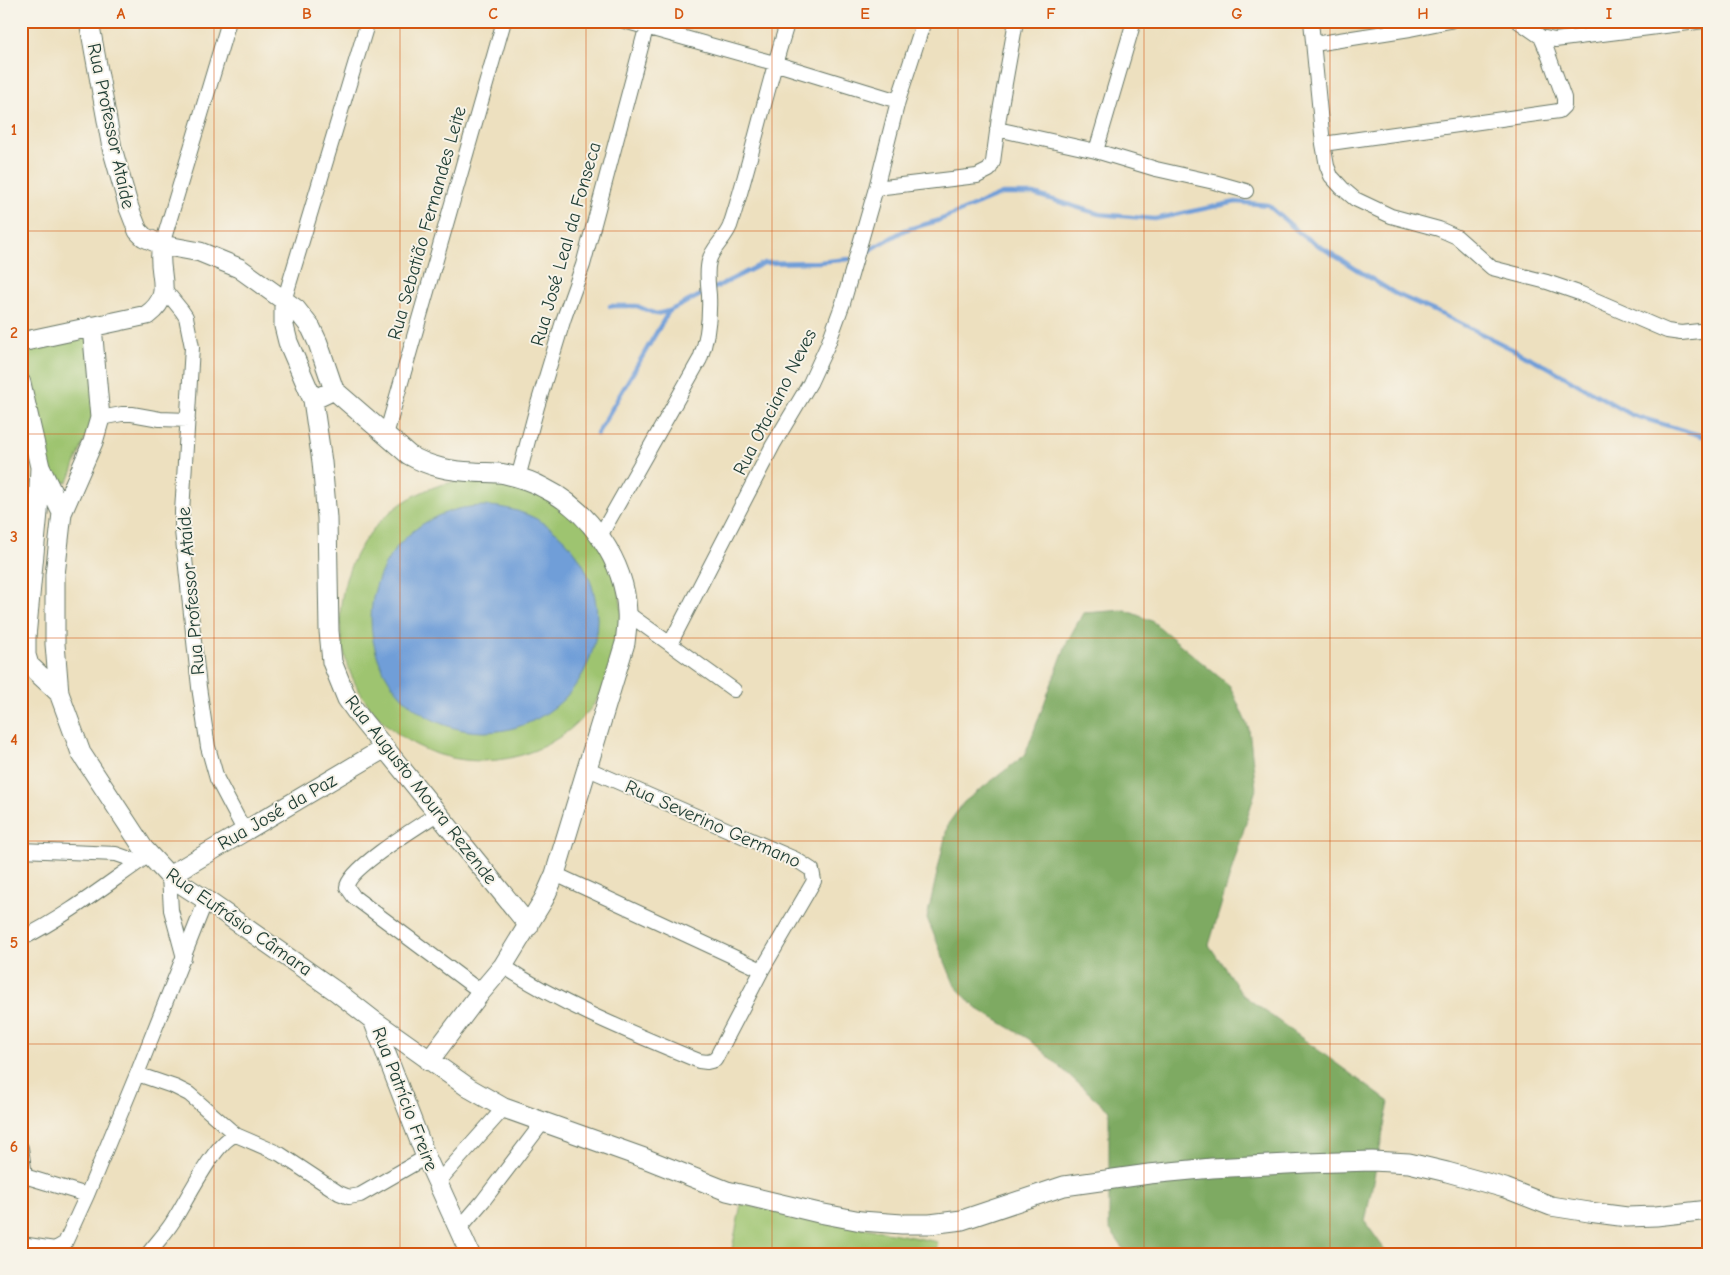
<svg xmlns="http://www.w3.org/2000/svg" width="1730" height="1275" viewBox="0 0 1730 1275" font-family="'Comic Neue',sans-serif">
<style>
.green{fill:#9ec46f;stroke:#5e8052}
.forest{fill:#7eaa62;stroke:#4e744b}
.water{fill:#709ed8;stroke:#486e86}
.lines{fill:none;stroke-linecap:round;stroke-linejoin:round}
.stream{stroke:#709ed8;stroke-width:4.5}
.street-casing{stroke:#677665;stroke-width:16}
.secondary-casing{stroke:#677665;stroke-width:21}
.street{stroke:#fff;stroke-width:14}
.secondary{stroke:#fff;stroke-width:19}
.grid{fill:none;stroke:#d45610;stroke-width:1;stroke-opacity:0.55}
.labels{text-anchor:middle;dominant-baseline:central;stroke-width:4;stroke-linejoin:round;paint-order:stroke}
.street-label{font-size:19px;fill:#1f3d34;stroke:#f7f3e8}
.neatline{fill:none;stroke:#d45610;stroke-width:2}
.grid-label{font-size:16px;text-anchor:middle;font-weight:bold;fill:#d45610}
</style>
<rect width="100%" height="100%" fill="#f7f3e8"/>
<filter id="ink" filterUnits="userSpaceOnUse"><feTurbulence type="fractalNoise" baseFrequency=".02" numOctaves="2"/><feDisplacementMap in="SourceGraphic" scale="10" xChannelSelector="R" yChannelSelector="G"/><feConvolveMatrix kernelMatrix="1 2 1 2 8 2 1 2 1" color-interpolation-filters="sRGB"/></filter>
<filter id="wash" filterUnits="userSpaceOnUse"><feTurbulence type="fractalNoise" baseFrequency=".0096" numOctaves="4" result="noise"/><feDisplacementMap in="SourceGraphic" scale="20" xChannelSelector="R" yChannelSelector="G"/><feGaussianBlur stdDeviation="1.12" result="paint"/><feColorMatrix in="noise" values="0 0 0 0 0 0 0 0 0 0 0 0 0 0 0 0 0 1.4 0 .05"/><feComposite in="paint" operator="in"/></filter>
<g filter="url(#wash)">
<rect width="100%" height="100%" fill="#ede0bf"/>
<!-- green -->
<path class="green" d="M 92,326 L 99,404 L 68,482 L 59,483 L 51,481 L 21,383 L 21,342 Z
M340 620a141 141 0 1 1 282 0a141 141 0 1 1-282 0Z
M 741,1204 L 938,1242 L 935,1254 L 731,1254 Z"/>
<!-- forest -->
<path class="forest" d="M 1125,610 L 1152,621 L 1230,686 L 1249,729 L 1256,789 L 1209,945 L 1243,995 L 1389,1102 L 1365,1222 L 1388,1254 L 1127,1254 L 1109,1228 L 1109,1111 L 1029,1039 L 976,1008 L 955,986 L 927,918 L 948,824 L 964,802 L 1025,755 L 1067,642 L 1083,613 Z"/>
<!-- water -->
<path class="water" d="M371 619a113 113 0 1 1 226 0a113 113 0 1 1-226 0Z"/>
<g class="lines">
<!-- stream -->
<path class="stream" d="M 861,255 L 905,230 L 937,221 L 1002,194 L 1034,194 L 1099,214 L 1155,219 L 1236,202 L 1268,205 L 1302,235 L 1394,293 L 1450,318 L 1546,366 L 1632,415 L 1709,438
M 610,306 L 637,306 L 656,314 L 669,311
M 597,434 L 669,311 L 764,263 L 819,262 L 849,259"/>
</g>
</g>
<g filter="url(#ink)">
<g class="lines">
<defs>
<path id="street" d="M 624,21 L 774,63 L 898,101
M 1311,21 L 1323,144 L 1327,166 L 1331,176 L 1342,188 L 1355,199 L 1391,216 L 1439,229 L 1457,237 L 1492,268 L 1547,282 L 1579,293 L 1667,331 L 1681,333 L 1709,330
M 1518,21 L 1541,37 L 1555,40 L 1704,21
M 1314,44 L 1410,29 L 1450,21
M 997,129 L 1096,151 L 1156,169 L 1214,182 L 1246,191
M 1323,144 L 1559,111 L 1564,106 L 1564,98 L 1547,51 L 1541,37
M 1096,151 L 1134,21
M 876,188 L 977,176 L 989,170 L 993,162 L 999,117 L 1016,21
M 162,245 L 229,21
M 165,290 L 182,311 L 186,317 L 192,347 L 182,512 L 182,531 L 199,687 L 208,747 L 217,779 L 245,832
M 284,301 L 368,21
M 100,418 L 122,414 L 132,414 L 160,419 L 188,420
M 386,435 L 504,21
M 518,478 L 537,407 L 564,318 L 583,265 L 648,21
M 600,536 L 700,359 C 708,338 710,318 709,295 C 708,284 706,272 709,261 C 712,248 725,239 730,226 C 752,159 766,89 788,21
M 627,613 L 734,690
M 670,644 L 773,445 L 810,383 L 828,344 L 843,303 L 876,188 L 898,101 L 924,21
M 437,814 C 420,825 348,869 347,887 L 354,897 L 481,992
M 21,850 L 116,854 L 139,862
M 555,874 L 762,970
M 169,876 L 171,910 L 184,958
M 21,939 C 67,916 107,884 149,855
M 503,966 C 564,1006 632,1033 699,1061 L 707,1062 L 715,1060 L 762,970 L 814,881 L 812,870 L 795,859 L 586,768
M 137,1074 L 175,1087 L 189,1094 L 236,1135
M 21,1148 L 25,1176
M 21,1175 L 87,1195
M 438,1182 L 504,1108
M 458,1230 L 483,1201 L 543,1122
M 21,1244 L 55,1249 L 65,1243 L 87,1195 L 137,1074 L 206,900
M 148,1254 C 156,1243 165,1234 172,1223 C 185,1204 215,1140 236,1135 L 280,1154 L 339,1193 L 349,1197 L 360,1195 L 426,1157"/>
<path id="secondary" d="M 89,21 L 112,148 L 129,208 L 138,231 L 144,237 L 162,245 L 200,252 L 239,268 L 296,309 L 311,328 L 318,343 L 334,390 L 409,455 C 430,467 450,471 474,472 C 484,473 495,472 505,474 C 518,477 532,481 544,488 C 589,510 625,561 627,612 C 628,622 626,633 625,643 L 555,874 L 544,899 L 503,966 L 481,992 L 429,1061
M 284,301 L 284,326 L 288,342 L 313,400
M 92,326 L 100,418 L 93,442 L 62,513 L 55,575 L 55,644 L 59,693 L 81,753 L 144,849 L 169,876 L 206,900 L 337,992 L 373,1020 L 469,1088 L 504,1108 L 644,1158 L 727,1191 L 819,1213 L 861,1221 L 902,1224 L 930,1224 L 962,1220 L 1064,1186 L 1149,1174 L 1212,1168 L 1306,1163 L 1372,1161 L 1409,1163 L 1447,1172 L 1505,1188 L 1551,1206 L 1589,1212 L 1627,1217 L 1656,1216 L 1709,1210
M 21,342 L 147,315 C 177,293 155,274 162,245
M 21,383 L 40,467 L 62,513
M 334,390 L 313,400 L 322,462 L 327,518 L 329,631 L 332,662 L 347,699 L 362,720 L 529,926
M 40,467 L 38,512 L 26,637 L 26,655 L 29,665 L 59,693
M 169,876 L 385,748
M 373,1020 L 426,1157 L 470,1254"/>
</defs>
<!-- street casing -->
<use href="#street" class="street-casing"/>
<!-- secondary casing -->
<use href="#secondary" class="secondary-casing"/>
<!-- street -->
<use href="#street" class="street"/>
<!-- secondary -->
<use href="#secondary" class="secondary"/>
</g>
</g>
<!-- grid -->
<path class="grid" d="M 214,21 L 214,1254M 400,21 L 400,1254M 586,21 L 586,1254M 772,21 L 772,1254M 958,21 L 958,1254M 1144,21 L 1144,1254M 1330,21 L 1330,1254M 1516,21 L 1516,1254M 21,231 L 1709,231M 21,434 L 1709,434M 21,638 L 1709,638M 21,841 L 1709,841M 21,1044 L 1709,1044"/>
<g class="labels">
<!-- street labels -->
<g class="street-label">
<text transform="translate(111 126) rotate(78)">Rua Professor Ataíde</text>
<text transform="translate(427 223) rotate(-74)">Rua Sebatião Fernandes Leite</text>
<text transform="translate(566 244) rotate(-74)">Rua José Leal da Fonseca</text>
<text transform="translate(775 402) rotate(-63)">Rua Otaciano Neves</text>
<text transform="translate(191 591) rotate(-95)">Rua Professor Ataíde</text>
<text transform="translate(421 790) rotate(52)">Rua Augusto Moura Rezende</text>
<text transform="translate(277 812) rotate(-30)">Rua José da Paz</text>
<text transform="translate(713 824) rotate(24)">Rua Severino Germano</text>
<text transform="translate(239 922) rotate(35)">Rua Eufrásio Câmara</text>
<text transform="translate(405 1099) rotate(69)">Rua Patrício Freire</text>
</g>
</g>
<!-- margin -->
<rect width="1730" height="1275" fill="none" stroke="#f7f3e8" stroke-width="55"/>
<rect x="28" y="28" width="1674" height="1220" class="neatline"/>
<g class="grid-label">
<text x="121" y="19">A</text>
<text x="307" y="19">B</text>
<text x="493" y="19">C</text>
<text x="679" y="19">D</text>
<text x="865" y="19">E</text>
<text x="1051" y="19">F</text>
<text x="1237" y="19">G</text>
<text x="1423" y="19">H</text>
<text x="1609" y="19">I</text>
<text x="14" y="135">1</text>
<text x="14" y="338">2</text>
<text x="14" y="542">3</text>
<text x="14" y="745">4</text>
<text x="14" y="948">5</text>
<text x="14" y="1152">6</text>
</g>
</svg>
